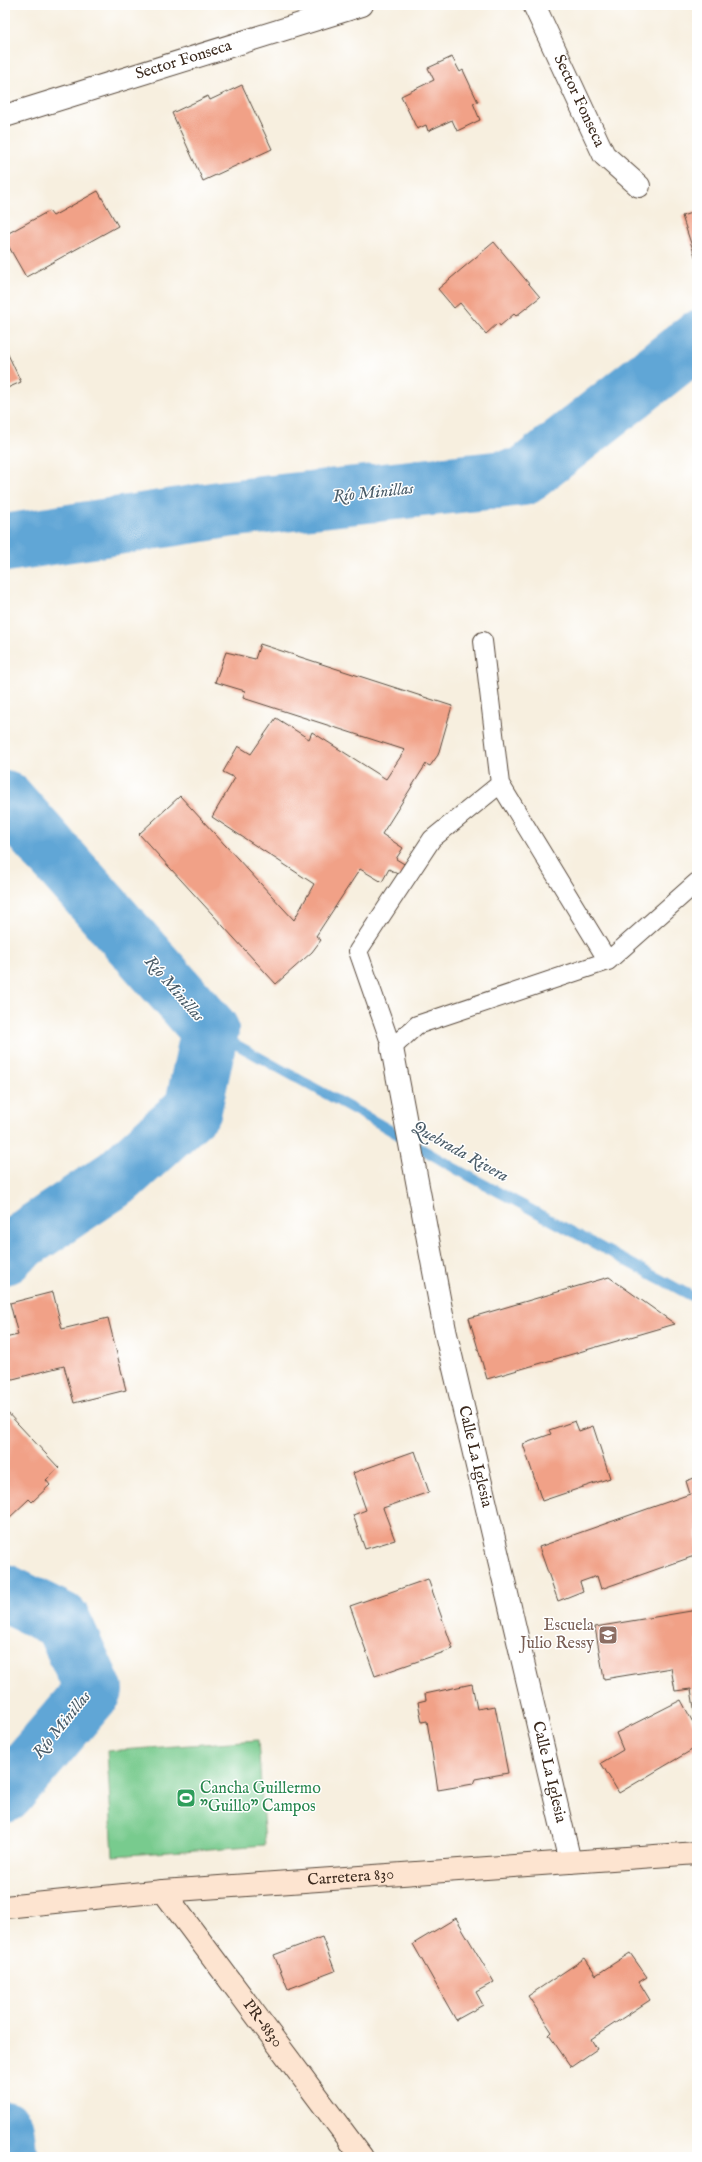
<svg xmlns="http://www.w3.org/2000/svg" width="702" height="2162" viewBox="0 0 702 2162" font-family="'IM FELL English',serif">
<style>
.pitch{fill:#78cb8e;stroke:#5a7a56}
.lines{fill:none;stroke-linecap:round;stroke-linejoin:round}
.stream{stroke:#60a6d6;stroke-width:10}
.river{stroke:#60a6d6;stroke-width:58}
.building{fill:#f1a187}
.lane-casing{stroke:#57483b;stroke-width:20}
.street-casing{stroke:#57483b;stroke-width:24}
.secondary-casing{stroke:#57483b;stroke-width:24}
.lane{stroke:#fff;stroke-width:18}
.street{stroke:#fff;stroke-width:22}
.secondary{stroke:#fde4d0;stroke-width:22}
.labels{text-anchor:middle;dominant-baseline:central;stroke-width:3;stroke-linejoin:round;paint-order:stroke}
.street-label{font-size:16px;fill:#3b2a1e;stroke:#fff}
.education-label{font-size:16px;fill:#785e54;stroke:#fff;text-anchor:end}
.leisure-label{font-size:16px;fill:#27864d;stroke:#fff;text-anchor:start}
.water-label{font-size:17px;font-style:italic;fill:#4a5c68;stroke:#fff}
</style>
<rect width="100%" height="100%" fill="#fff"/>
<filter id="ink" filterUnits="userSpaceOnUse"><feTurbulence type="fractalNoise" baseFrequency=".025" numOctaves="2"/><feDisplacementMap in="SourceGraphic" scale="8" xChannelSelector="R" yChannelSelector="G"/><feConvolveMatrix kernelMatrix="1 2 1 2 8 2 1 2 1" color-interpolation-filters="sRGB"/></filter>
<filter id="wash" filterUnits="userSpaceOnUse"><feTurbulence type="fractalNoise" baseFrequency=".012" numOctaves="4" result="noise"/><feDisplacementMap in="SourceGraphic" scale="16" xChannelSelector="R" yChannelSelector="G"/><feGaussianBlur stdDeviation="0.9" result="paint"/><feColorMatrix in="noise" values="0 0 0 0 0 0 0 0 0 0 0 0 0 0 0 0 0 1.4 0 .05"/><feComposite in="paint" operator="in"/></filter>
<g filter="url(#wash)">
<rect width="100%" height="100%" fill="#f7efdf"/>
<!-- pitch -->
<path class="pitch" d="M 258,1740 L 265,1845 L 113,1856 L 107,1751 Z"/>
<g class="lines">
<!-- stream -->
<path class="stream" d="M 210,1030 L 378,1123 L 456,1169 L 697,1299"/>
<!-- river -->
<path class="river" d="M 5,543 L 227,509 L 523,477 L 697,340
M 5,799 L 210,1030 L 193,1109 L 118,1177 L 10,1249 L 5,1256
M 5,1593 L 62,1621 L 94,1690 L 5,1794
M 5,2130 L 9,2157"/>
</g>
<g id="blocks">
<!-- building -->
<path class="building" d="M 452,57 L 460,72 L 463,70 L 478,102 L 473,103 L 480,120 L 457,131 L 452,120 L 428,131 L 426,125 L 417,129 L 401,96 L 434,80 L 428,68 Z
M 242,85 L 272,149 L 203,181 L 172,113 L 208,96 L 210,100 Z
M 98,191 L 118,226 L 26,277 L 5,240 L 5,235 L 49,211 L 53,216 Z
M 697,211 L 697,262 L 682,216 Z
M 494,242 L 540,297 L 516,316 L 514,314 L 500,326 L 498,323 L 486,334 L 460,303 L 454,308 L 438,289 Z
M 5,348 L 21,382 L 5,389 Z
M 260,644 L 452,706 L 438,755 L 430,766 L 426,764 L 382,834 L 403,848 L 396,859 L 416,871 L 409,881 L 389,869 L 382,882 L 360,869 L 316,936 L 321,940 L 312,952 L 276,984 L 139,834 L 180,796 L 294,920 L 314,884 L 212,817 L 235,778 L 223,772 L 238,746 L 251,754 L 276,718 L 309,739 L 312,732 L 386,779 L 405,750 L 243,698 L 245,691 L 215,682 L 226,652 L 255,659 Z
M 609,1277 L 675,1324 L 487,1379 L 469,1318 Z
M 53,1292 L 62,1329 L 108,1318 L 126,1390 L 74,1403 L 64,1366 L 5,1381 L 5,1338 L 18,1335 L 10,1303 Z
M 5,1410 L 59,1468 L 46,1480 L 50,1485 L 32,1502 L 29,1499 L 7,1520 L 5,1517 Z
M 575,1421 L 579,1431 L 593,1426 L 610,1478 L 542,1501 L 523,1444 L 551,1434 L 549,1430 Z
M 415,1451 L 429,1492 L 383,1508 L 395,1540 L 365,1549 L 353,1515 L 366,1510 L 353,1473 Z
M 697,1477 L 697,1555 L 601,1589 L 597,1576 L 580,1582 L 583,1591 L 558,1601 L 539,1547 L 690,1494 L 686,1481 Z
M 428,1579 L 453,1649 L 375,1676 L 350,1606 Z
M 697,1610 L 697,1714 L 695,1714 L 691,1689 L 675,1691 L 671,1668 L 604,1679 L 595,1627 Z
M 472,1684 L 477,1709 L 495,1706 L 508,1773 L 475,1779 L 473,1784 L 438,1790 L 427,1721 L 422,1722 L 418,1702 L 426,1700 L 425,1694 Z
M 681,1700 L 697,1730 L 697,1747 L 619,1793 L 601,1763 L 623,1750 L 616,1733 Z
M 456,1918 L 494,1982 L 476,1992 L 483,2005 L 456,2020 L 413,1944 Z
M 322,1937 L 335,1971 L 288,1989 L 274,1955 Z
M 630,1953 L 647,1977 L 639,1982 L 650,2000 L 591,2039 L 597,2049 L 571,2067 L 549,2035 L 552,2032 L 528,1996 L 585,1958 L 596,1975 Z"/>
</g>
</g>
<g filter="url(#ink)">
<use href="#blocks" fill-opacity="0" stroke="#57483b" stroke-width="1"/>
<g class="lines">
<defs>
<path id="lane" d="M 483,641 L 500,784 L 608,961
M 500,784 L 432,839 L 358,951 L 392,1048 L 417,1025 L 608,961 L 697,882"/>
<g id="street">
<path id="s1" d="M 534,5 L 604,155 L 639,186"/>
<path id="s2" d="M 5,116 L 362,5"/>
<path id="s3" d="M 392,1048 L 445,1330 L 570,1862"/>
</g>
<g id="secondary">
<path id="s4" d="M 163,1891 L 362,2157"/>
<path id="s5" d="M 5,1907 L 163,1891 L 697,1853"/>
</g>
</defs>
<!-- lane casing -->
<use href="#lane" class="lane-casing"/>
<!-- street casing -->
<use href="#street" class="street-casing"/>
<!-- secondary casing -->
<use href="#secondary" class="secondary-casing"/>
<!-- lane -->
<use href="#lane" class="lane"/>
<!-- street -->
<use href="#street" class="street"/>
<!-- secondary -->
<use href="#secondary" class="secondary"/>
</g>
</g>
<!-- icons -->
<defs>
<symbol id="school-square" viewBox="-11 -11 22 22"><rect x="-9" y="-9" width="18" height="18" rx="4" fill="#8d6e63" stroke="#fff"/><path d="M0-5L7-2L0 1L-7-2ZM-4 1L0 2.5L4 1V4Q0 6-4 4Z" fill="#fff"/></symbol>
<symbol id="stadium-square" viewBox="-11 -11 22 22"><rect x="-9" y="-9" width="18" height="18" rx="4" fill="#2e9e5b" stroke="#fff"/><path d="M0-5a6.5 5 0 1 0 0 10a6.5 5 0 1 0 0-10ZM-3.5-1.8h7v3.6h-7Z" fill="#fff"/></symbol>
</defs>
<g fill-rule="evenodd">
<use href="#school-square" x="597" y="1624" width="22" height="22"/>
<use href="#stadium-square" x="175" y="1787" width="22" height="22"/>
</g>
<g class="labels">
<!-- street labels -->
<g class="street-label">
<text stroke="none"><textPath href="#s2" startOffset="187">Sector Fonseca</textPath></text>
<text stroke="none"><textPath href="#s1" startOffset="106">Sector Fonseca</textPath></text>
<text stroke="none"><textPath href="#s3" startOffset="417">Calle La Iglesia</textPath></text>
<text stroke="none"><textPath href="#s3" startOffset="741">Calle La Iglesia</textPath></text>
<text stroke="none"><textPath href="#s5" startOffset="347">Carretera 830</textPath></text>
<text stroke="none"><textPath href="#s4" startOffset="166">PR-8830</textPath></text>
</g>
<!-- education labels -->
<g class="education-label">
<text x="594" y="1626">Escuela<tspan x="594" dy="18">Julio Ressy</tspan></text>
</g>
<!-- leisure labels -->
<g class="leisure-label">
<text x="200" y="1789">Cancha Guillermo<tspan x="200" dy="18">"Guillo" Campos</tspan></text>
</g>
<!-- water labels -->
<g class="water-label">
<text transform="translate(373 493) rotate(-6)">Río Minillas</text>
<text transform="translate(174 989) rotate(49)">Río Minillas</text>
<text transform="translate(460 1152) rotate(29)">Quebrada Rivera</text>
<text transform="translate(62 1725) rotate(-51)">Río Minillas</text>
</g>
</g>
<!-- margin -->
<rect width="702" height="2162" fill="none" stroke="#fff" stroke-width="20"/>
</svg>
